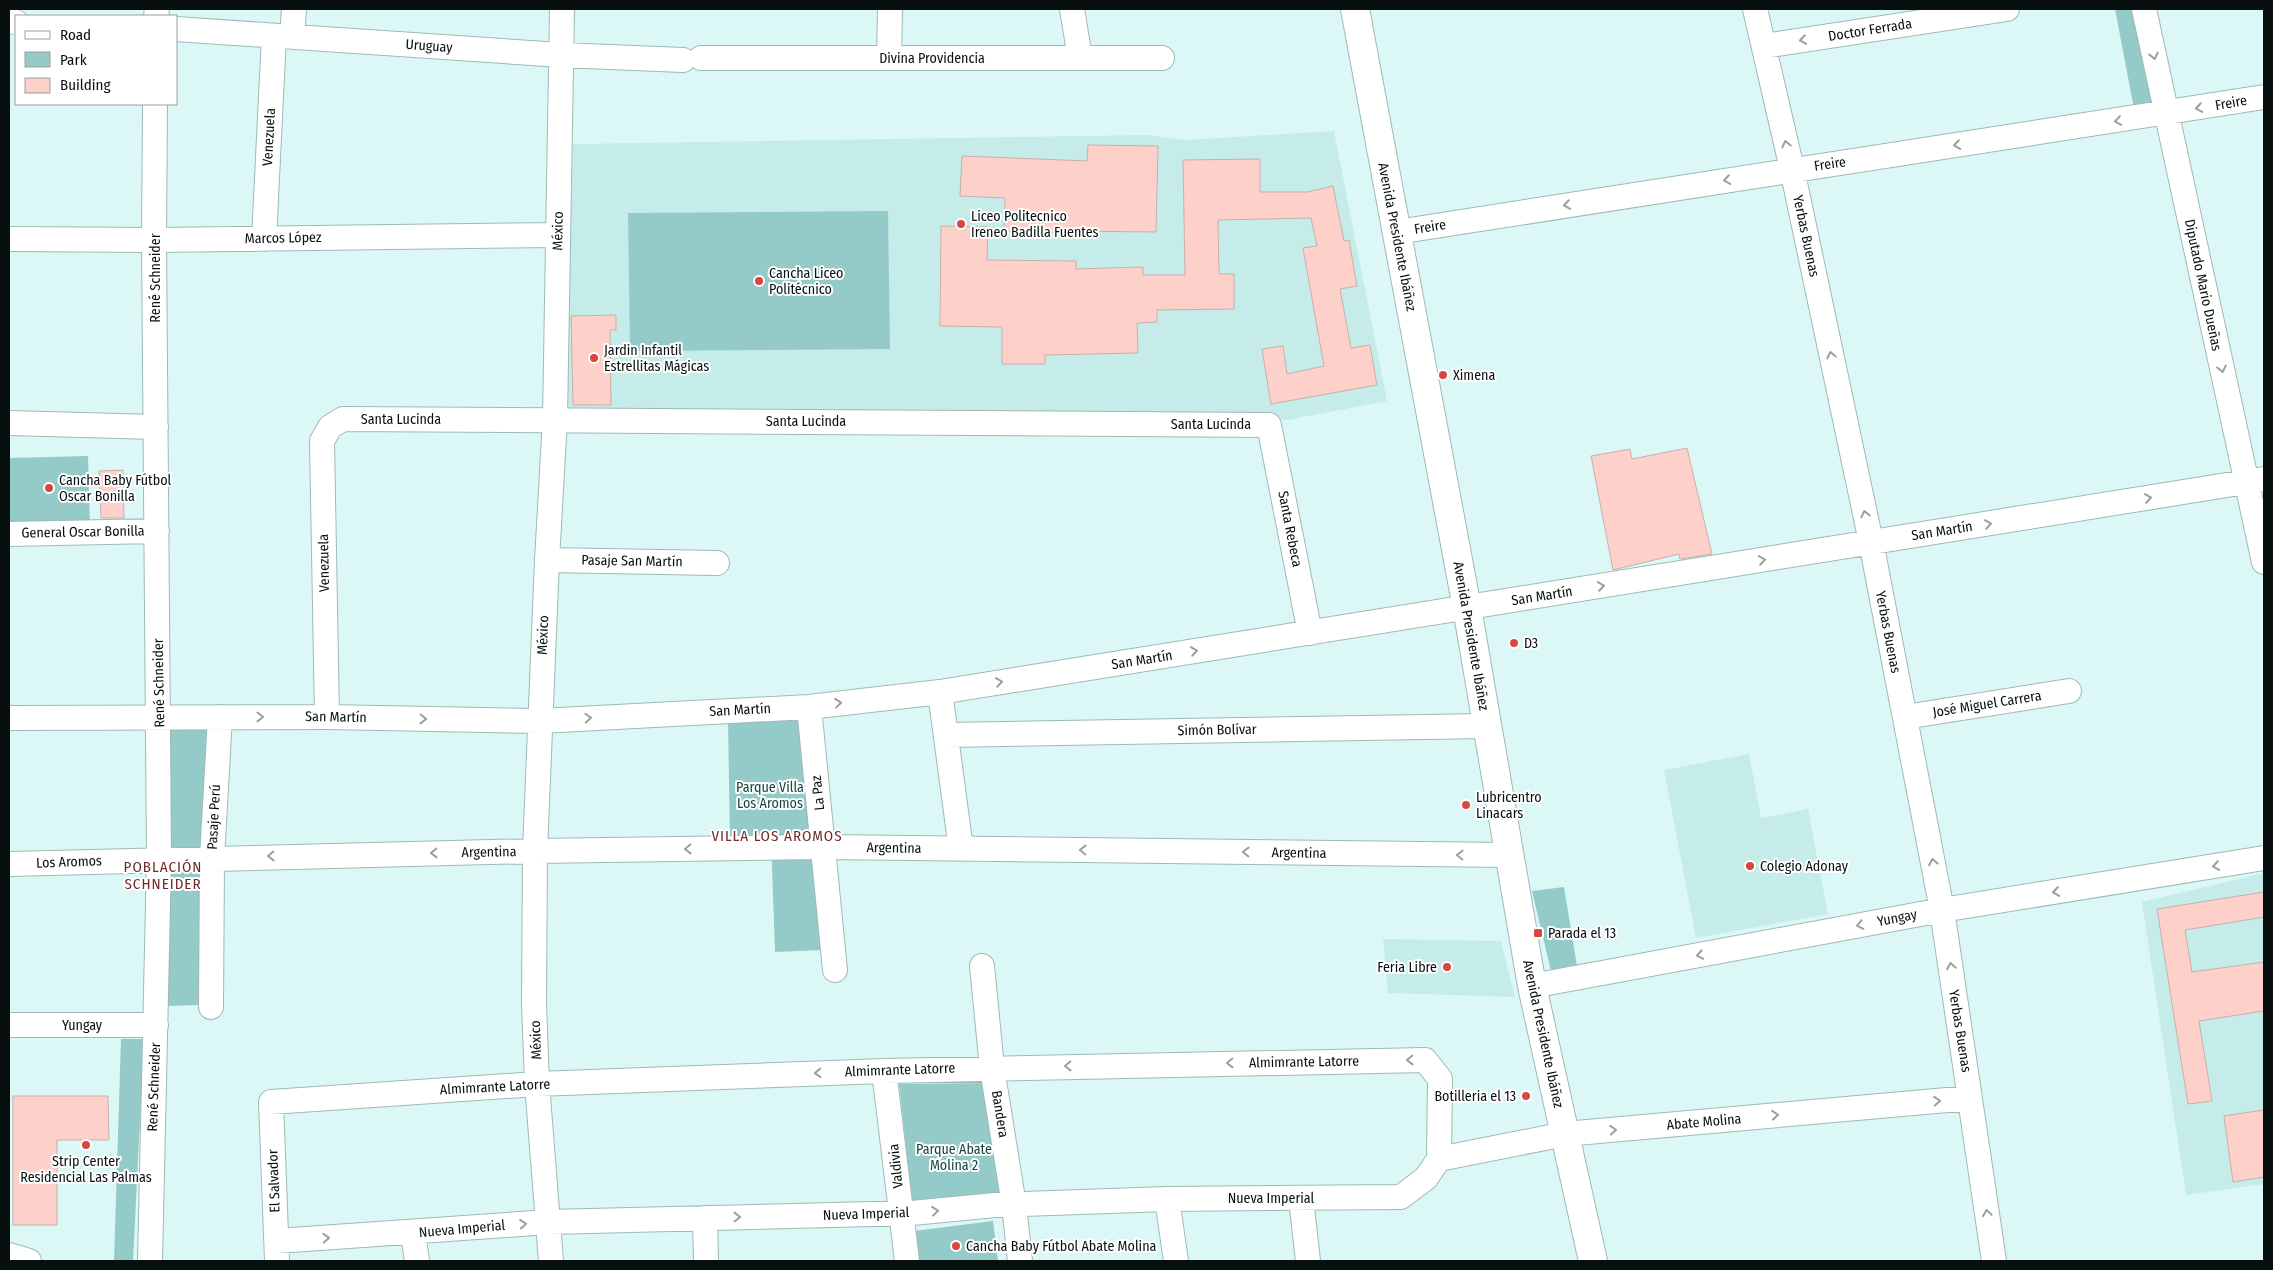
<svg xmlns="http://www.w3.org/2000/svg" width="2273" height="1270" viewBox="0 0 2273 1270" font-family="'Fira Sans Condensed',sans-serif">
<style>
.built{fill:#c6ece9}
.green{fill:#94cac7}
.building{fill:#fed0ca;stroke:#c8afac}
.lines{fill:none;stroke-linecap:round;stroke-linejoin:round}
.minor-casing{stroke:#9fb9b7;stroke-width:26}
.major-casing{stroke:#9fb9b7;stroke-width:30}
.minor{stroke:#fff;stroke-width:24}
.major{stroke:#fff;stroke-width:28}
.oneway{stroke:#9c9f9f}
.poi-dot{fill:#d64741;stroke:#fff;stroke-width:2}
.labels{text-anchor:middle;dominant-baseline:central;stroke-width:4;stroke-linejoin:round;paint-order:stroke}
.street-label{font-size:14px;fill:#07100f;stroke:#fff}
.poi-label{font-size:14px;fill:#07100f;stroke:#fff;text-anchor:start}
.park-label{font-size:14px;fill:#184442;stroke:#fff}
.neighbourhood-label{font-size:15px;letter-spacing:1px;fill:#712b27;stroke:#fff}
</style>
<rect width="100%" height="100%" fill="#dcf8f6"/>
<!-- built -->
<path class="built" d="M 1334,131 L 1387,401 L 1288,420 L 623,413 L 566,410 L 573,144 L 1147,135 L 1185,140 Z
M 1749,754 L 1761,818 L 1808,809 L 1828,914 L 1696,938 L 1664,770 Z
M 2264,873 L 2264,1184 L 2186,1195 L 2142,902 Z
M 1383,939 L 1501,941 L 1515,997 L 1388,993 Z"/>
<!-- green -->
<path class="green" d="M 2115,9 L 2140,9 L 2160,111 L 2135,114 Z
M 888,211 L 890,349 L 630,351 L 628,213 Z
M 88,456 L 90,526 L 9,528 L 9,458 Z
M 805,715 L 823,950 L 775,952 L 771,838 L 730,838 L 728,722 Z
M 167,728 L 212,728 L 200,1005 L 166,1006 Z
M 1564,887 L 1577,966 L 1551,971 L 1532,891 Z
M 121,1039 L 144,1039 L 133,1261 L 114,1261 Z
M 991,1083 L 1009,1203 L 913,1207 L 899,1084 Z
M 993,1221 L 998,1261 L 918,1261 L 914,1231 Z"/>
<!-- building -->
<path class="building" d="M 1088,145 L 1158,146 L 1156,232 L 1061,231 L 1061,233 L 1004,231 L 1005,198 L 960,196 L 962,156 L 1087,161 Z
M 1260,159 L 1260,192 L 1308,192 L 1333,186 L 1344,241 L 1349,240 L 1357,286 L 1340,289 L 1351,348 L 1370,345 L 1377,385 L 1271,404 L 1262,349 L 1283,346 L 1287,374 L 1324,366 L 1303,248 L 1317,246 L 1311,218 L 1218,220 L 1219,274 L 1234,274 L 1234,309 L 1157,310 L 1157,322 L 1137,323 L 1138,353 L 1045,355 L 1045,364 L 1002,364 L 1002,327 L 940,326 L 941,226 L 988,227 L 987,260 L 1076,261 L 1076,269 L 1143,267 L 1143,275 L 1185,275 L 1183,160 Z
M 616,315 L 616,330 L 610,330 L 611,405 L 573,405 L 571,316 Z
M 1687,448 L 1712,554 L 1680,559 L 1679,554 L 1613,570 L 1591,456 L 1630,449 L 1632,459 Z
M 123,470 L 124,518 L 101,518 L 99,471 Z
M 2264,892 L 2264,917 L 2185,930 L 2192,972 L 2264,962 L 2264,1011 L 2199,1021 L 2212,1101 L 2188,1104 L 2157,909 Z
M 13,1096 L 108,1096 L 109,1140 L 57,1140 L 57,1225 L 13,1225 Z
M 2264,1110 L 2264,1177 L 2233,1182 L 2224,1116 Z"/>
<g class="lines">
<defs>
<path id="minor" d="M 1072,9 L 1080,58
M 1755,9 L 1792,169 L 1871,542 L 1942,910 L 1994,1261
M 2144,9 L 2264,562
M 156,16 L 157,9
M 9,21 L 16,22
M 176,29 L 561,55 L 683,60
M 292,37 L 294,9
M 1764,46 L 2007,9
M 701,58 L 1162,58
M 889,58 L 890,9
M 1397,232 L 2264,97
M 9,239 L 154,240 L 558,235
M 264,239 L 274,36
M 9,423 L 156,427
M 9,534 L 157,531
M 547,560 L 717,563
M 940,692 L 961,849
M 809,707 L 835,970
M 327,717 L 322,441 L 330,427 L 343,419 L 1269,425 L 1310,633
M 1905,717 L 2069,691
M 9,718 L 327,717 L 540,721 L 809,707 L 940,692 L 2264,479
M 946,735 L 1487,726
M 9,864 L 535,851 L 824,847 L 1509,855
M 982,966 L 992,1068 L 1014,1205 L 1020,1261
M 1532,986 L 1942,910 L 2264,858
M 211,1007 L 212,858 L 220,717
M 9,1025 L 156,1025
M 884,1071 L 907,1261
M 1439,1159 L 1565,1134 L 1970,1098
M 1167,1199 L 1176,1261
M 1301,1199 L 1308,1261
M 705,1218 L 706,1261
M 413,1233 L 417,1261
M 277,1241 L 549,1222 L 912,1213 L 995,1205 L 1167,1199 L 1401,1197 L 1426,1178 L 1439,1159
M 9,1255 L 29,1261
M 150,1261 L 159,859 L 154,240 L 155,104
M 277,1261 L 271,1102 L 537,1084 L 884,1071 L 1425,1060 L 1440,1079 L 1439,1159
M 551,1261 L 537,1084 L 534,1003 L 535,851 L 547,560 L 555,419 L 562,9"/>
<path id="major" d="M 1355,9 L 1467,608 L 1532,986 L 1593,1261"/>
</defs>
<!-- minor casing -->
<use href="#minor" class="minor-casing"/>
<!-- major casing -->
<use href="#major" class="major-casing"/>
<!-- minor -->
<use href="#minor" class="minor"/>
<!-- major -->
<use href="#major" class="major"/>
</g>
<!-- one-way arrows -->
<defs><path id="oneway-chevron" d="M-2-3.5L2.5 0L-2 3.5" fill="none" stroke-width="1.6" stroke-linecap="round" stroke-linejoin="round" transform="scale(1.25)"/></defs>
<g class="oneway">
<use href="#oneway-chevron" transform="translate(1803 40) rotate(171)"/>
<use href="#oneway-chevron" transform="translate(2154 56) rotate(78)"/>
<use href="#oneway-chevron" transform="translate(2199 108) rotate(170)"/>
<use href="#oneway-chevron" transform="translate(2118 121) rotate(172)"/>
<use href="#oneway-chevron" transform="translate(1786 144) rotate(-103)"/>
<use href="#oneway-chevron" transform="translate(1957 145) rotate(172)"/>
<use href="#oneway-chevron" transform="translate(1727 180) rotate(171)"/>
<use href="#oneway-chevron" transform="translate(1567 205) rotate(171)"/>
<use href="#oneway-chevron" transform="translate(1831 355) rotate(-102)"/>
<use href="#oneway-chevron" transform="translate(2222 369) rotate(78)"/>
<use href="#oneway-chevron" transform="translate(2148 498) rotate(-9)"/>
<use href="#oneway-chevron" transform="translate(1865 514) rotate(-102)"/>
<use href="#oneway-chevron" transform="translate(1988 524) rotate(-9)"/>
<use href="#oneway-chevron" transform="translate(1762 560) rotate(-9)"/>
<use href="#oneway-chevron" transform="translate(1601 586) rotate(-9)"/>
<use href="#oneway-chevron" transform="translate(1194 651) rotate(-9)"/>
<use href="#oneway-chevron" transform="translate(999 682) rotate(-9)"/>
<use href="#oneway-chevron" transform="translate(838 703) rotate(-6)"/>
<use href="#oneway-chevron" transform="translate(260 717)"/>
<use href="#oneway-chevron" transform="translate(588 718) rotate(-3)"/>
<use href="#oneway-chevron" transform="translate(423 719) rotate(1)"/>
<use href="#oneway-chevron" transform="translate(688 849) rotate(179)"/>
<use href="#oneway-chevron" transform="translate(1083 850) rotate(-179)"/>
<use href="#oneway-chevron" transform="translate(1246 852) rotate(-179)"/>
<use href="#oneway-chevron" transform="translate(434 853) rotate(179)"/>
<use href="#oneway-chevron" transform="translate(1460 855) rotate(-179)"/>
<use href="#oneway-chevron" transform="translate(271 856) rotate(179)"/>
<use href="#oneway-chevron" transform="translate(1933 862) rotate(-101)"/>
<use href="#oneway-chevron" transform="translate(2216 866) rotate(171)"/>
<use href="#oneway-chevron" transform="translate(2056 892) rotate(171)"/>
<use href="#oneway-chevron" transform="translate(1860 925) rotate(169)"/>
<use href="#oneway-chevron" transform="translate(1700 955) rotate(169)"/>
<use href="#oneway-chevron" transform="translate(1951 966) rotate(-99)"/>
<use href="#oneway-chevron" transform="translate(1410 1060) rotate(179)"/>
<use href="#oneway-chevron" transform="translate(1230 1063) rotate(179)"/>
<use href="#oneway-chevron" transform="translate(1068 1066) rotate(179)"/>
<use href="#oneway-chevron" transform="translate(818 1073) rotate(178)"/>
<use href="#oneway-chevron" transform="translate(1937 1101) rotate(-5)"/>
<use href="#oneway-chevron" transform="translate(1775 1115) rotate(-5)"/>
<use href="#oneway-chevron" transform="translate(1613 1130) rotate(-5)"/>
<use href="#oneway-chevron" transform="translate(935 1211) rotate(-6)"/>
<use href="#oneway-chevron" transform="translate(1987 1213) rotate(-98)"/>
<use href="#oneway-chevron" transform="translate(737 1217) rotate(-1)"/>
<use href="#oneway-chevron" transform="translate(523 1224) rotate(-5)"/>
<use href="#oneway-chevron" transform="translate(326 1238) rotate(-3)"/>
</g>
<!-- markers -->
<g class="poi-dot">
<circle cx="961" cy="224" r="5"/>
<circle cx="759" cy="281" r="5"/>
<circle cx="594" cy="358" r="5"/>
<circle cx="1443" cy="375" r="5"/>
<circle cx="49" cy="488" r="5"/>
<circle cx="1514" cy="643" r="5"/>
<circle cx="1466" cy="805" r="5"/>
<circle cx="1750" cy="866" r="5"/>
<rect x="1533" y="928" width="10" height="10" rx="2.5"/>
<circle cx="1447" cy="967" r="5"/>
<circle cx="1526" cy="1096" r="5"/>
<circle cx="86" cy="1145" r="5"/>
<circle cx="956" cy="1246" r="5"/>
</g>
<g class="labels">
<!-- street labels -->
<g class="street-label">
<text transform="translate(1870 30) rotate(-9)">Doctor Ferrada</text>
<text transform="translate(429 46) rotate(4)">Uruguay</text>
<text x="932" y="58">Divina Providencia</text>
<text transform="translate(2231 103) rotate(-10)">Freire</text>
<text transform="translate(269 137) rotate(-87)">Venezuela</text>
<text transform="translate(1830 164) rotate(-8)">Freire</text>
<text transform="translate(1430 227) rotate(-9)">Freire</text>
<text transform="translate(558 231) rotate(-89)">México</text>
<text transform="translate(1806 236) rotate(78)">Yerbas Buenas</text>
<text transform="translate(1397 237) rotate(79)">Avenida Presidente Ibáñez</text>
<text transform="translate(283 238) rotate(-1)">Marcos López</text>
<text transform="translate(155 278) rotate(-90)">René Schneider</text>
<text transform="translate(2203 285) rotate(78)">Diputado Mario Dueñas</text>
<text x="401" y="419">Santa Lucinda</text>
<text x="806" y="421">Santa Lucinda</text>
<text x="1211" y="424">Santa Lucinda</text>
<text transform="translate(1290 529) rotate(79)">Santa Rebeca</text>
<text transform="translate(1942 531) rotate(-9)">San Martín</text>
<text transform="translate(83 532) rotate(-1)">General Oscar Bonilla</text>
<text transform="translate(632 561) rotate(1)">Pasaje San Martín</text>
<text transform="translate(324 563) rotate(-91)">Venezuela</text>
<text transform="translate(1542 596) rotate(-9)">San Martín</text>
<text transform="translate(1888 632) rotate(79)">Yerbas Buenas</text>
<text transform="translate(543 635) rotate(-88)">México</text>
<text transform="translate(1471 636) rotate(80)">Avenida Presidente Ibáñez</text>
<text transform="translate(1142 660) rotate(-9)">San Martín</text>
<text transform="translate(159 683) rotate(-91)">René Schneider</text>
<text transform="translate(1987 704) rotate(-9)">José Miguel Carrera</text>
<text transform="translate(740 710) rotate(-3)">San Martín</text>
<text transform="translate(336 717) rotate(1)">San Martín</text>
<text transform="translate(1217 730) rotate(-1)">Simón Bolívar</text>
<text transform="translate(818 793) rotate(-96)">La Paz</text>
<text transform="translate(214 817) rotate(-87)">Pasaje Perú</text>
<text transform="translate(894 848) rotate(1)">Argentina</text>
<text transform="translate(489 852) rotate(-1)">Argentina</text>
<text transform="translate(1299 853) rotate(1)">Argentina</text>
<text transform="translate(69 862) rotate(-2)">Los Aromos</text>
<text transform="translate(1897 918) rotate(-11)">Yungay</text>
<text x="82" y="1025">Yungay</text>
<text transform="translate(1960 1031) rotate(81)">Yerbas Buenas</text>
<text transform="translate(1543 1034) rotate(78)">Avenida Presidente Ibáñez</text>
<text transform="translate(536 1040) rotate(-92)">México</text>
<text transform="translate(1304 1062) rotate(-1)">Almimrante Latorre</text>
<text transform="translate(900 1070) rotate(-2)">Almimrante Latorre</text>
<text transform="translate(154 1087) rotate(-88)">René Schneider</text>
<text transform="translate(495 1087) rotate(-3)">Almimrante Latorre</text>
<text transform="translate(1000 1114) rotate(81)">Bandera</text>
<text transform="translate(1704 1122) rotate(-5)">Abate Molina</text>
<text transform="translate(896 1166) rotate(-96)">Valdivia</text>
<text transform="translate(274 1181) rotate(-92)">El Salvador</text>
<text x="1271" y="1198">Nueva Imperial</text>
<text transform="translate(866 1214) rotate(-2)">Nueva Imperial</text>
<text transform="translate(462 1229) rotate(-5)">Nueva Imperial</text>
</g>
<!-- poi labels -->
<g class="poi-label">
<text x="971" y="216">Liceo Politecnico<tspan x="971" dy="16">Ireneo Badilla Fuentes</tspan></text>
<text x="769" y="273">Cancha Liceo<tspan x="769" dy="16">Politécnico</tspan></text>
<text x="604" y="350">Jardin Infantil<tspan x="604" dy="16">Estrellitas Mágicas</tspan></text>
<text x="1453" y="375">Ximena</text>
<text x="59" y="480">Cancha Baby Fútbol<tspan x="59" dy="16">Oscar Bonilla</tspan></text>
<text x="1524" y="643">D3</text>
<text x="1476" y="797">Lubricentro<tspan x="1476" dy="16">Linacars</tspan></text>
<text x="1760" y="866">Colegio Adonay</text>
<text x="1548" y="933">Parada el 13</text>
<text x="1437" y="967" text-anchor="end">Feria Libre</text>
<text x="1516" y="1096" text-anchor="end">Botilleria el 13</text>
<text x="86" y="1161" text-anchor="middle">Strip Center<tspan x="86" dy="16">Residencial Las Palmas</tspan></text>
<text x="966" y="1246">Cancha Baby Fútbol Abate Molina</text>
</g>
<!-- park labels -->
<g class="park-label">
<text x="770" y="787">Parque Villa<tspan x="770" dy="16">Los Aromos</tspan></text>
<text x="954" y="1149">Parque Abate<tspan x="954" dy="16">Molina 2</tspan></text>
</g>
<!-- neighbourhood labels -->
<g class="neighbourhood-label">
<text x="777" y="836">VILLA LOS AROMOS</text>
<text x="163" y="867">POBLACIÓN<tspan x="163" dy="17">SCHNEIDER</tspan></text>
</g>
</g>
<!-- border -->
<rect width="2273" height="1270" fill="none" stroke="#07100f" stroke-width="20"/>
<!-- legend -->
<rect x="15" y="15" width="162" height="90" fill="#ffffff" stroke="#9c9f9f"/>
<rect x="25" y="31" width="25" height="8" fill="#ffffff" stroke="#9c9f9f"/>
<text x="60" y="40" font-size="15" fill="#07100f">Road</text>
<rect x="25" y="52" width="25" height="15" fill="#94cac7" stroke="#9c9f9f"/>
<text x="60" y="65" font-size="15" fill="#07100f">Park</text>
<rect x="25" y="78" width="25" height="15" fill="#fed0ca" stroke="#9c9f9f"/>
<text x="60" y="90" font-size="15" fill="#07100f">Building</text>
</svg>
